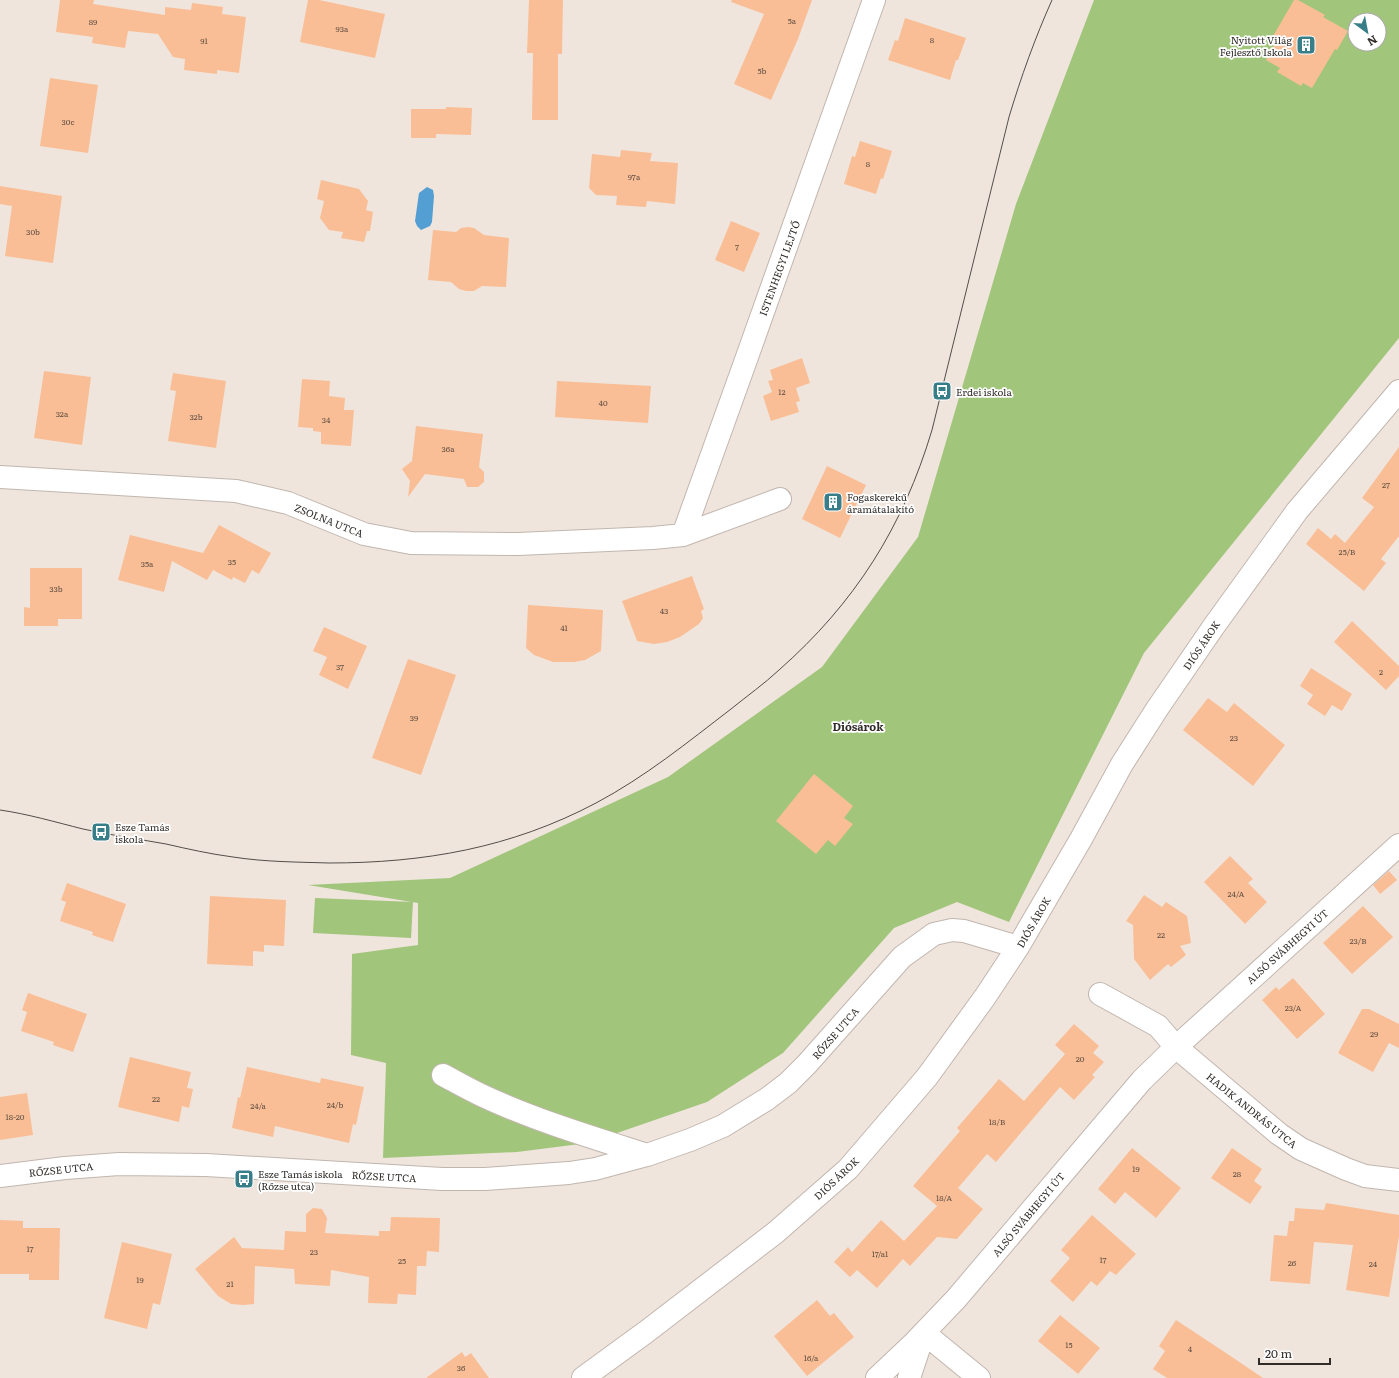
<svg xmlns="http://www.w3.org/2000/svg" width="1399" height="1378" viewBox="0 0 1399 1378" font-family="Literata,serif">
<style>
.green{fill:#a2c57c;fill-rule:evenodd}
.water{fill:#539fd3}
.building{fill:#f9be95}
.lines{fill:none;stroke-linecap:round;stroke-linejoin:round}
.minor-casing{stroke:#c1b6ae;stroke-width:24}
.minor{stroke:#fff;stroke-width:22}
.tram{stroke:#534e4a;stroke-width:1}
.labels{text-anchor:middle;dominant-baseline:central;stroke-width:3.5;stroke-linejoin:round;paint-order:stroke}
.number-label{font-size:8px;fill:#625044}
.poi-label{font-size:10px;fill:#302c29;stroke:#fff;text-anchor:start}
.street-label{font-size:10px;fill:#302c29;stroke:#fff}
.neighbourhood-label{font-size:11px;font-weight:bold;fill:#302c29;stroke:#fff}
</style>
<rect width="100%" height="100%" fill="#f0e5dd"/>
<!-- green -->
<path class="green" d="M 1094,0 L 1399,0 L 1399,338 L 1144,653 L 1009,922 L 957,902 L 894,928 L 783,1053 L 707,1102 L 588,1143 L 517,1152 L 383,1158 L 386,1063 L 351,1055 L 352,954 L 418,945 L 418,903 L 308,885 L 450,878 L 668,777 L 822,667 L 918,537 L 1016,204 ZM 1355,20 L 1379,20 L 1379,44 L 1355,44 Z
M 315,898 L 413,902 L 411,938 L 313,933 Z"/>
<!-- water -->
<path class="water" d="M 427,187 L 433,190 L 434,196 L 432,222 L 430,226 L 421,230 L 417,226 L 415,221 L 419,193 Z"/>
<!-- building -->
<path class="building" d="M 60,0 L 94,0 L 93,4 L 165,15 L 165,7 L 191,10 L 192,3 L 223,7 L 222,14 L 246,17 L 239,73 L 217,70 L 217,74 L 184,70 L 185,59 L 173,57 L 158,34 L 128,31 L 125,48 L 92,43 L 93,37 L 56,32 Z
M 308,0 L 319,0 L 385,14 L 375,58 L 300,42 Z
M 529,0 L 563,0 L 562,54 L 558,54 L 558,120 L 532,120 L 533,53 L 527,53 Z
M 732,0 L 812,0 L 798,39 L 771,100 L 734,84 L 764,14 L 731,2 Z
M 1294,0 L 1298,0 L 1325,15 L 1323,17 L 1348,31 L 1337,50 L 1335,49 L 1312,88 L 1303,83 L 1301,86 L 1277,72 L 1280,68 L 1266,60 L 1274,46 L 1269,43 Z
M 905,18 L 966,38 L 958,60 L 956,60 L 950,80 L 888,60 L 895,40 L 898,41 Z
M 50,78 L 98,85 L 88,153 L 40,146 Z
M 446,107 L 472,108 L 471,135 L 436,134 L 436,138 L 411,138 L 411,109 L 446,109 Z
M 860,141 L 892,151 L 883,179 L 881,178 L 876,194 L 844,184 L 852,156 L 855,157 Z
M 621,150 L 652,153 L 650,161 L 678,163 L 675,204 L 647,201 L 646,207 L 616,205 L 617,196 L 596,195 L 589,188 L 592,154 L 620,157 Z
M 321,180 L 359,189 L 368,201 L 366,210 L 373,212 L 370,231 L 367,231 L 364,242 L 341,238 L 343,232 L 329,230 L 320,218 L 324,201 L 317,199 Z
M 0,186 L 62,196 L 53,263 L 5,256 L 12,206 L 0,204 Z
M 731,221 L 760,233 L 744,272 L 715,260 Z
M 468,227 L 474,228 L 484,235 L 509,238 L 506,287 L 482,286 L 474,291 L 466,291 L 459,289 L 451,282 L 428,280 L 433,230 L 456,232 L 461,228 Z
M 802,358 L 810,383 L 796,388 L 800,401 L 796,402 L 799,412 L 771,421 L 763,396 L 772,392 L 768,381 L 773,380 L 770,370 Z
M 44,371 L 91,377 L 82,445 L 34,438 Z
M 173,373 L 226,381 L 216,448 L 168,441 L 176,391 L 170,390 Z
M 302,379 L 330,381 L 329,396 L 345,398 L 344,410 L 354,410 L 351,446 L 321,444 L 321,432 L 313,431 L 313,428 L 298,427 Z
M 557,381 L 651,386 L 648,423 L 555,417 Z
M 416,426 L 483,434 L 479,467 L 484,472 L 484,482 L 478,487 L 467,487 L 464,479 L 425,474 L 408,497 L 410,481 L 402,469 L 412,461 Z
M 1399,447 L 1399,536 L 1381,559 L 1386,563 L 1364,591 L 1306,544 L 1318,528 L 1331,539 L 1335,534 L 1345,543 L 1374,507 L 1362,498 Z
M 827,466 L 866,485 L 840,538 L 802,519 Z
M 219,525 L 271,553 L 259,574 L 252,570 L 245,583 L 233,577 L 232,580 L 213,570 L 207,580 L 172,561 L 164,592 L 118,580 L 130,535 L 203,553 Z
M 30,568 L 82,568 L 82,619 L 58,619 L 58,626 L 24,626 L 24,607 L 30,608 Z
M 692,576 L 704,609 L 701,611 L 703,618 L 699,624 L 680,637 L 667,642 L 654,644 L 637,641 L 622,601 Z
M 528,605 L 603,610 L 601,651 L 585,660 L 574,662 L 553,662 L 534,655 L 526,648 Z
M 1352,621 L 1399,666 L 1399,676 L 1386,690 L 1334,642 Z
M 324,627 L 367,646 L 348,689 L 319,675 L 327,657 L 313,651 Z
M 408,659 L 456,675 L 421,775 L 372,758 Z
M 1311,668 L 1352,694 L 1342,711 L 1332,705 L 1325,716 L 1307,704 L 1313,695 L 1300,686 Z
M 1208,698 L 1227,712 L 1234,703 L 1285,745 L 1253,786 L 1183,730 Z
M 814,774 L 853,806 L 844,818 L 853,824 L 835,846 L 828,840 L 816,854 L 776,821 Z
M 1230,856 L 1253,879 L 1248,883 L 1267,902 L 1245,924 L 1204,882 Z
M 1389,871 L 1397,880 L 1380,894 L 1373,885 Z
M 67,883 L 126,904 L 113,942 L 92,935 L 93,932 L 60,921 L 66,902 L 61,900 Z
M 1144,895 L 1162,907 L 1166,902 L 1187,916 L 1191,943 L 1180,946 L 1186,955 L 1171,967 L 1168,964 L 1150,980 L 1134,959 L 1133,925 L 1126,921 Z
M 210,896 L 286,900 L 284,946 L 264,945 L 264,952 L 253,951 L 253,966 L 207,964 Z
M 1363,906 L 1393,937 L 1352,974 L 1323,943 Z
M 1293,978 L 1325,1014 L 1297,1039 L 1262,1000 L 1276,987 L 1279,990 Z
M 28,993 L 87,1014 L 73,1052 L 53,1045 L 54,1042 L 21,1031 L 27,1012 L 22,1010 Z
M 1362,1009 L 1369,1009 L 1399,1024 L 1399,1048 L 1389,1043 L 1373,1072 L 1338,1053 Z
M 1074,1024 L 1099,1046 L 1093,1053 L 1104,1062 L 1092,1075 L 1095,1077 L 1074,1100 L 1060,1087 L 996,1162 L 987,1154 L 958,1188 L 983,1209 L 957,1239 L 937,1237 L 910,1266 L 903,1259 L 877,1288 L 857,1270 L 850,1277 L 834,1262 L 848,1247 L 852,1252 L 881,1220 L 904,1241 L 937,1206 L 913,1186 L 960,1131 L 957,1128 L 999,1079 L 1024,1101 L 1065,1054 L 1055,1045 Z
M 130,1057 L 191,1072 L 187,1088 L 193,1089 L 189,1108 L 182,1106 L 179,1122 L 118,1107 Z
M 247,1067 L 320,1083 L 321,1078 L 364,1087 L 356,1125 L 353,1124 L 349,1143 L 275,1126 L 273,1137 L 232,1128 L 238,1097 L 240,1098 Z
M 27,1093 L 33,1135 L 0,1140 L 0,1097 Z
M 1132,1148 L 1181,1188 L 1156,1218 L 1125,1192 L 1115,1204 L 1098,1189 Z
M 1232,1148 L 1262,1169 L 1254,1181 L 1262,1187 L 1250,1204 L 1211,1178 Z
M 1326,1203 L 1399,1215 L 1399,1236 L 1389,1297 L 1346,1290 L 1353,1245 L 1314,1242 L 1310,1284 L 1270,1281 L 1274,1235 L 1287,1236 L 1289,1221 L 1294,1221 L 1295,1208 L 1324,1210 Z
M 313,1208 L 322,1209 L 327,1218 L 325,1233 L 379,1236 L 379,1231 L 390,1231 L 391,1217 L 440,1218 L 439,1252 L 427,1251 L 426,1266 L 417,1266 L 416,1295 L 398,1294 L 397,1304 L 368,1303 L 369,1277 L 331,1270 L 330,1286 L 295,1284 L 294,1269 L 255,1266 L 254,1304 L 243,1305 L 231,1304 L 218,1296 L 195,1269 L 234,1237 L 242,1248 L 284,1250 L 285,1231 L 306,1232 L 306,1214 Z
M 1092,1215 L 1136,1254 L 1116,1275 L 1110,1271 L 1097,1286 L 1091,1281 L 1073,1302 L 1050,1281 L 1070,1258 L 1061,1250 Z
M 0,1220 L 23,1221 L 23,1228 L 60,1228 L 59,1280 L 29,1280 L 29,1274 L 0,1274 Z
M 122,1242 L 172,1254 L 160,1305 L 153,1303 L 147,1329 L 104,1318 Z
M 817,1300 L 830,1316 L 834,1313 L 854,1337 L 807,1376 L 774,1336 Z
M 1060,1315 L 1100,1348 L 1078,1374 L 1038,1341 Z
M 1176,1320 L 1226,1353 L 1263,1378 L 1167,1378 L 1153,1369 L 1165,1351 L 1159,1346 Z
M 462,1352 L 465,1357 L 471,1353 L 489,1378 L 426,1378 Z"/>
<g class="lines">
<defs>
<path id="minor" d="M 0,477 L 236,491 L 288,503 L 364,534 L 411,543 L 518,544 L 653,538 L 683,535 L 780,499
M 683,535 L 747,357 L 874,0
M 1100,994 L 1158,1026 L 1176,1047 L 1399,845
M 443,1075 C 456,1082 468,1089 481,1095 C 534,1120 591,1137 647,1155
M 0,1176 L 65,1168 L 119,1164 L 206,1165 L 442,1179 L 485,1179 L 569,1173 L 595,1169 L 647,1155 L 690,1140 L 723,1126 L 767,1099 L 788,1083 L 807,1064 L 902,957 L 934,934 L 952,930 L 964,931 L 1018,947
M 583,1378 L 646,1332 L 775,1233 L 848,1169 L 927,1077 L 985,997 L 1018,947 L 1081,839 L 1122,764 L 1157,709 L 1214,626 L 1297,511 L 1399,391
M 877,1378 L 913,1344 L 956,1299 L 1142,1080 L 1176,1047 L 1279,1134 L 1301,1149 L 1346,1169 L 1365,1176 L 1399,1180
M 909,1378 L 924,1333 L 979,1378"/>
</defs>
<!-- minor casing -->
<use href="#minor" class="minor-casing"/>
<!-- minor -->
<use href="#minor" class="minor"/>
<!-- tram -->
<path class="tram" d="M 0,810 C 28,814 55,822 83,829 C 110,835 138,839 166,844 C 188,849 210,854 233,857 C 265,862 297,862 329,863 C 424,863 511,848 596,803 C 645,777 688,742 731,709 C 747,696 764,684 779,670 C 855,603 903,527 932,430 L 1009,117 C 1021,77 1035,38 1052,0"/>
</g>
<!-- icons -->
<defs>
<symbol id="building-square" viewBox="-11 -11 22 22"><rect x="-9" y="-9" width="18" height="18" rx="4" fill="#377e89" stroke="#fff"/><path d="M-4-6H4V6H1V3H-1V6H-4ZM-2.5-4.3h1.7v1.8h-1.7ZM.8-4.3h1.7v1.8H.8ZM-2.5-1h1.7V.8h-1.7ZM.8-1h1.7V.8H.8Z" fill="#fff"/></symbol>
<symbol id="bus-square" viewBox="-11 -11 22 22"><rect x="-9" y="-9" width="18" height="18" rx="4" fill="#377e89" stroke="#fff"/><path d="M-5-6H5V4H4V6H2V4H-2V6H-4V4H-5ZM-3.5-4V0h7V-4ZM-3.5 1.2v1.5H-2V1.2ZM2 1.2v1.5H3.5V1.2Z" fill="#fff"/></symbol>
</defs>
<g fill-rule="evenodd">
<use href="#building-square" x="1295" y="34" width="22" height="22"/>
<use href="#bus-square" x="931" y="380" width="22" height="22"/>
<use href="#building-square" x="822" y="491" width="22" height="22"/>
<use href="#bus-square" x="90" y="821" width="22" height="22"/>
<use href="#bus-square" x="233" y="1168" width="22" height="22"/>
</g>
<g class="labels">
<!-- number labels -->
<g class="number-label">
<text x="792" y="20">5a</text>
<text x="93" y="21">89</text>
<text x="342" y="28">93a</text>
<text x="932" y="39">8</text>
<text x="204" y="40">91</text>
<text x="762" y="70">5b</text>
<text x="68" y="121">30c</text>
<text x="868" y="163">8</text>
<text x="634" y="176">97a</text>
<text x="33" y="231">30b</text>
<text x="737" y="246">7</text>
<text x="782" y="391">12</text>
<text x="603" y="402">40</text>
<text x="62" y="413">32a</text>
<text x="196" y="416">32b</text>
<text x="326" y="419">34</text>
<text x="448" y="448">36a</text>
<text x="1386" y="484">27</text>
<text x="1347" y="551">25/B</text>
<text x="232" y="561">35</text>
<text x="147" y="563">35a</text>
<text x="56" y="588">33b</text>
<text x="664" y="610">43</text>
<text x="564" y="627">41</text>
<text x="340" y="666">37</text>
<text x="1381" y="671">2</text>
<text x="414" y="717">39</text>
<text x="1234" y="737">23</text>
<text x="1236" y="893">24/A</text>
<text x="1161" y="934">22</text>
<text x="1358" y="940">23/B</text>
<text x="1293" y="1007">23/A</text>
<text x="1374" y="1033">29</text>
<text x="1080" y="1058">20</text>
<text x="156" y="1098">22</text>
<text x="335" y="1104">24/b</text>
<text x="258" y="1105">24/a</text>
<text x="15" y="1116">18-20</text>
<text x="997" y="1121">18/B</text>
<text x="1136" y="1168">19</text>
<text x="1237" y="1173">28</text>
<text x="944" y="1197">18/A</text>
<text x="30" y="1248">17</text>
<text x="314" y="1251">23</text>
<text x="880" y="1253">17/a1</text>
<text x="1103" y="1259">17</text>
<text x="402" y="1260">25</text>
<text x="1292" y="1262">26</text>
<text x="1373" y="1263">24</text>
<text x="140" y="1279">19</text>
<text x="230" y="1283">21</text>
<text x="1069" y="1344">15</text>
<text x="1190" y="1348">4</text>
<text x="811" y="1357">16/a</text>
<text x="461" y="1367">36</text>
</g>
<!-- poi labels -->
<g class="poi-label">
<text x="1292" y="39" text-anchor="end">Nyitott Világ<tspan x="1292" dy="12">Fejlesztő Iskola</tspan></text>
<text x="956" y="391">Erdei iskola</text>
<text x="847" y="496">Fogaskerekű<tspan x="847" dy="12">áramátalakító</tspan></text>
<text x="115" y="826">Esze Tamás<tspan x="115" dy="12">iskola</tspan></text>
<text x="258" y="1173">Esze Tamás iskola<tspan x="258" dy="12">(Rőzse utca)</tspan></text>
</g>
<!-- street labels -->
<g class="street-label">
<text transform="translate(779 268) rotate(-70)">ISTENHEGYI LEJTŐ</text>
<text transform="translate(329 520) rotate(22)">ZSOLNA UTCA</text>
<text transform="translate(1201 645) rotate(-56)">DIÓS ÁROK</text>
<text transform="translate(1033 922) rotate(-60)">DIÓS ÁROK</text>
<text transform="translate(1287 946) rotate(-42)">ALSÓ SVÁBHEGYI ÚT</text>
<text transform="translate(835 1033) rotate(-49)">RŐZSE UTCA</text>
<text transform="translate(1252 1110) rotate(39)">HADIK ANDRÁS UTCA</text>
<text transform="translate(61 1169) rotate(-6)">RŐZSE UTCA</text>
<text transform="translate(384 1176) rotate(3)">RŐZSE UTCA</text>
<text transform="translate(836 1178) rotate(-43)">DIÓS ÁROK</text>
<text transform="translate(1028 1214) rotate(-50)">ALSÓ SVÁBHEGYI ÚT</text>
</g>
<!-- neighbourhood labels -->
<g class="neighbourhood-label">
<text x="858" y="726">Diósárok</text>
</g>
</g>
<!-- north arrow -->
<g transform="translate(1367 32) rotate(148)"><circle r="19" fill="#ffffff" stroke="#acaba9"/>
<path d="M0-3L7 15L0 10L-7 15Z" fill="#377e89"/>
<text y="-6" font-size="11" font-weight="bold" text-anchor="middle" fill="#302c29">N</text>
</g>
<!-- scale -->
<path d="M1259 1358v6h71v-6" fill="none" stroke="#302c29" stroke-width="2"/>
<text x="1265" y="1358" font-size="12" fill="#302c29" stroke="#ffffff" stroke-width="3" paint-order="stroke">20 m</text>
</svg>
